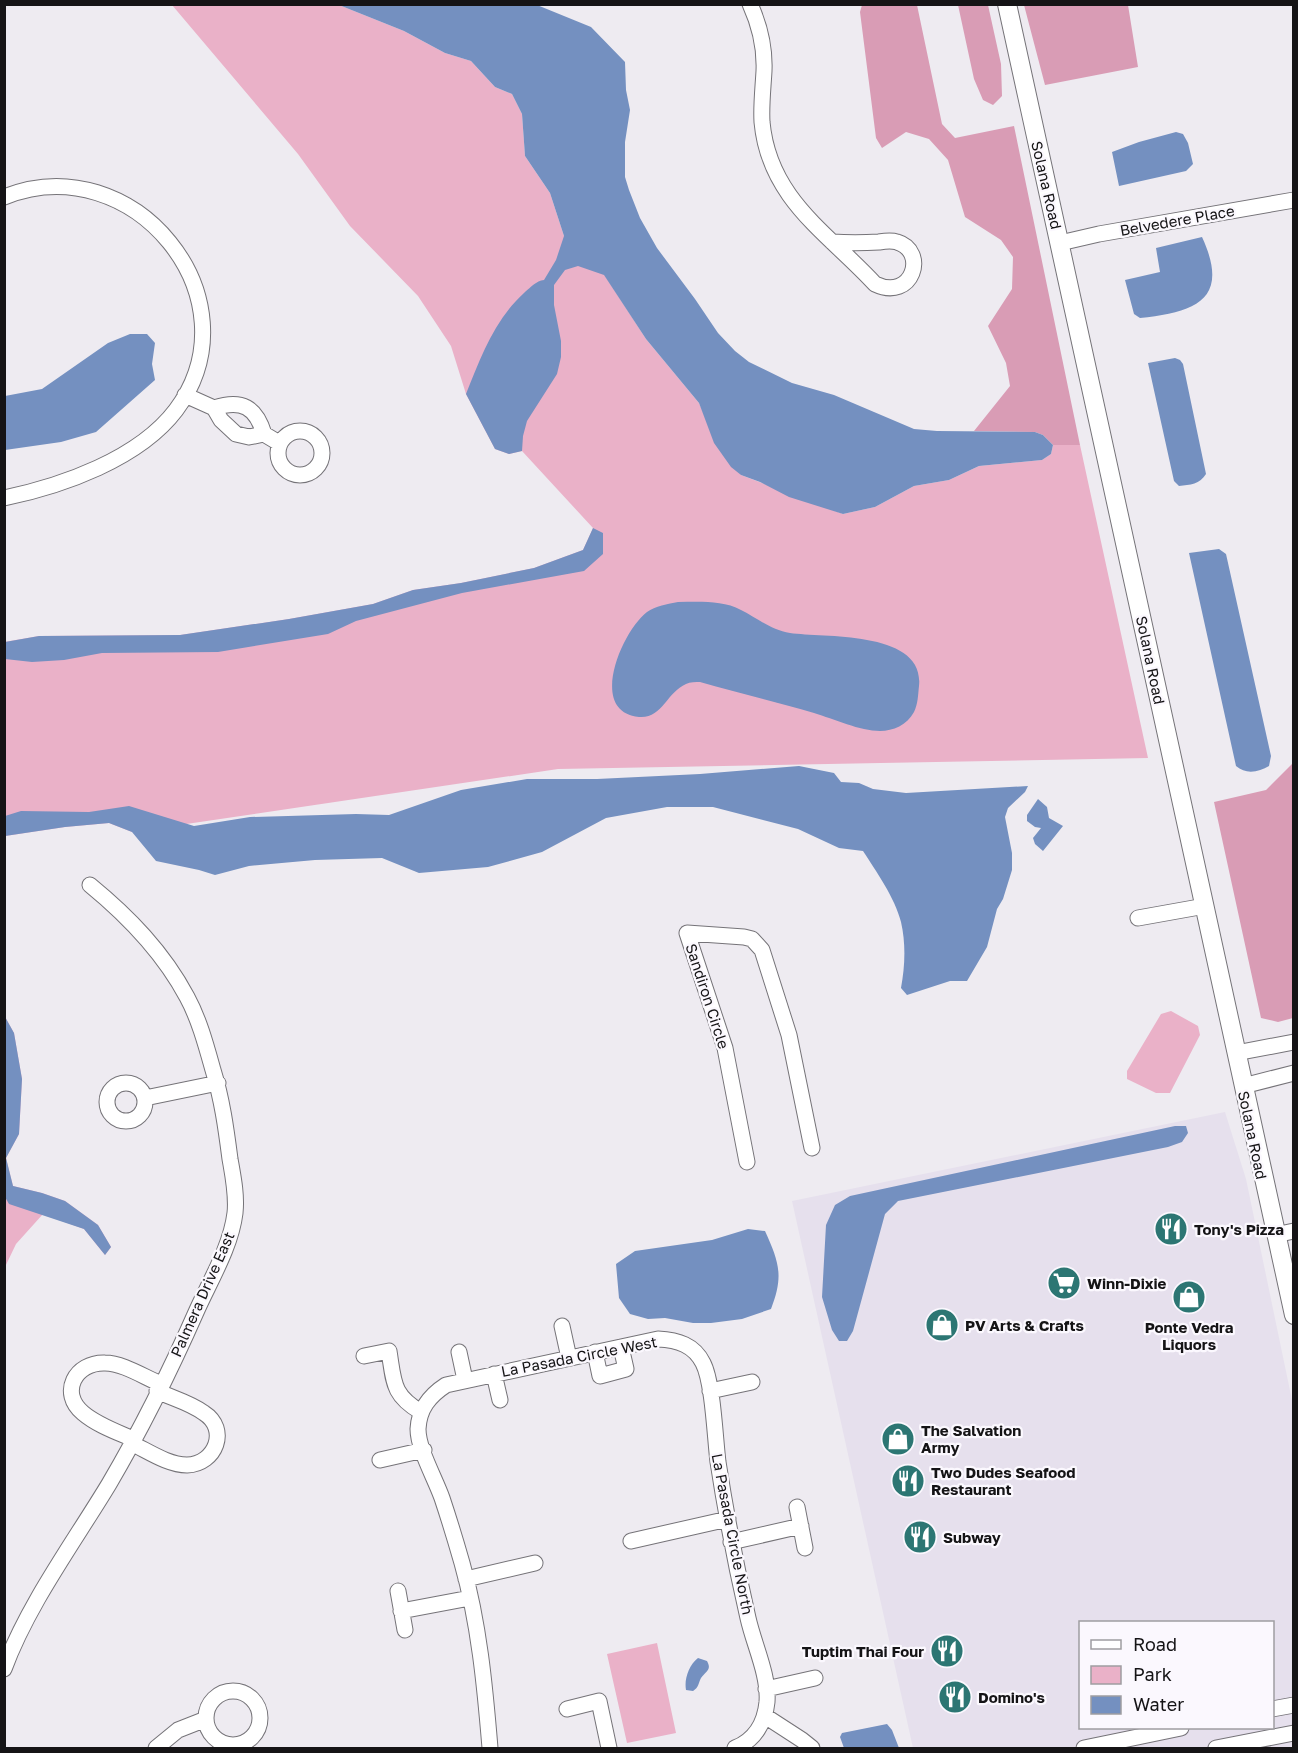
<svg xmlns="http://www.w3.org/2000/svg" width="1298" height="1753" viewBox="0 0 1298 1753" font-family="'Golos Text',sans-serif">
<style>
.built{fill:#e6e0ed;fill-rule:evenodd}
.green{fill:#eab1c8}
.forest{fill:#d99cb5}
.water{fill:#7490c0}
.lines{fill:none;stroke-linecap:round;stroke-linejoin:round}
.minor-casing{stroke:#757378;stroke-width:17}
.tertiary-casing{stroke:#757378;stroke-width:20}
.minor{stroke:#fff;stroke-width:15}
.tertiary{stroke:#fff;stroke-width:18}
.labels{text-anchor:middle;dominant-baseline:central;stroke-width:4.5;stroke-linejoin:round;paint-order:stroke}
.street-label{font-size:15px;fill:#151416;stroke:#fbf8fe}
.poi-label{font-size:15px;font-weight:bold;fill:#151416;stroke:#fbf8fe;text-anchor:start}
</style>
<rect width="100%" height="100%" fill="#eeebf1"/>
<!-- built -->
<path class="built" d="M 1225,1112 L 1246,1179 L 1293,1405 L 1293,1748 L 913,1748 L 792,1201 ZM 1080,1622 L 1272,1622 L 1272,1728 L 1080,1728 Z"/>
<!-- green -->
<path class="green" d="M 172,5 L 339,5 L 404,31 L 445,53 L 471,61 L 495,87 L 512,94 L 522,114 L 525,156 L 550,193 L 564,236 L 604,274 L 646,339 L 699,403 L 707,421 L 741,475 L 843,514 L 875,507 L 914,486 L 949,480 L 979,466 L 1042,460 L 1051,454 L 1053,445 L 1080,445 L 1148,758 L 558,769 L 132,832 L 109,823 L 65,827 L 5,836 L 4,642 L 39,636 L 180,635 L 289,619 L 373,604 L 413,590 L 461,583 L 534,568 L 583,550 L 593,528 L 522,451 L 509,454 L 495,449 L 466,394 L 451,346 L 418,296 L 350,226 L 298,154 Z
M 1171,1011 L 1198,1026 L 1200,1035 L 1170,1093 L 1156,1093 L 1127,1079 L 1127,1071 L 1161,1014 Z
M 4,1015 L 14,1033 L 22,1079 L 19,1134 L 6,1158 L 13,1186 L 42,1193 L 65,1201 L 98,1225 L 111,1247 L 105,1255 L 84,1229 L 43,1214 L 16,1244 L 5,1267 Z
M 657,1643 L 676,1733 L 627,1743 L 607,1654 Z"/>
<!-- forest -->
<path class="forest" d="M 862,5 L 917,5 L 942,124 L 955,138 L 1014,126 L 1080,445 L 1053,445 L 1043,435 L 1035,432 L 974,431 L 1010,386 L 1006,363 L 988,326 L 1012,289 L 1013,257 L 1001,240 L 965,217 L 948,160 L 929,139 L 906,132 L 882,148 L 876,138 L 860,12 Z
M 958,5 L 988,5 L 1001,64 L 1002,96 L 993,105 L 983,100 L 974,79 Z
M 1024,5 L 1128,5 L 1138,67 L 1045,85 Z
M 1293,763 L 1293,1018 L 1278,1022 L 1261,1018 L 1214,802 L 1266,790 Z"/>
<!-- water -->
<path class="water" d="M 339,5 L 537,5 L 591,27 L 625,62 L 626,90 L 630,110 L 625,142 L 625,177 L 629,190 L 640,218 L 657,248 L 695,299 L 718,333 L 735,351 L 749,362 L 792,383 L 834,395 L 914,429 L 937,431 L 1035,432 L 1043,435 L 1053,445 L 1051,454 L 1042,460 L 979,466 L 949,480 L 914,486 L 875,507 L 843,514 L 789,497 L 760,482 L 741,475 L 731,467 L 714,443 L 699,403 L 646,339 L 604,275 L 578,266 L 565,270 L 554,285 L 554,305 L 561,341 L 561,357 L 557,374 L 527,421 L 523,436 L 522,451 L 509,454 L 495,449 L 466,394 C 481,357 494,320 525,292 C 531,287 536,281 544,280 L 556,260 L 564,236 L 550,193 L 525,156 L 522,114 L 512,94 L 495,87 L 471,61 L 445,53 L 404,31 Z
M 1176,132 L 1183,134 L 1188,143 L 1193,164 L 1186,171 L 1119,186 L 1112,152 L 1139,142 Z
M 1202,237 C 1231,300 1195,312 1140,318 L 1134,314 L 1125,280 L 1160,272 L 1156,248 Z
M 130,334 L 147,334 L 155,343 L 152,364 L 155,380 L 96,432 L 61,442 L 5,450 L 5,396 L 42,389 L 108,343 Z
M 1175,358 L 1180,360 L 1183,364 L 1206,474 C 1200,484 1190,485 1179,486 L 1174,481 L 1148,363 Z
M 593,528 L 603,533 L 603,554 L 584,571 L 462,593 L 356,621 L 328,634 L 218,652 L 102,653 L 64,660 L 32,662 L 5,659 L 5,642 L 39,636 L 180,635 L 289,619 L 373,604 L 413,590 L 461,583 L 534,568 L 583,550 Z
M 1219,549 L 1226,554 L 1271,756 L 1269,766 C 1259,772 1246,775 1236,766 L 1189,553 Z
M 678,602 C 699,602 722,600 741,610 C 757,618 771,630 790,633 C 824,638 925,630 919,686 C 918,695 918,704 914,712 C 907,725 893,731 880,731 C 860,731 834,719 814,713 C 777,702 738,693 700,682 C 696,682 690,682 686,684 C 667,692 662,719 639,717 C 587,712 622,631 647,612 C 655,606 668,604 678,602 Z
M 799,766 L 834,773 L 841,782 L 859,783 L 873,789 L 906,793 L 1028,786 L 1025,792 L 1008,808 L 1005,817 L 1012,853 L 1012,870 L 1003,899 L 997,909 L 987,947 L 967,981 L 950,981 L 907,995 L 901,988 C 905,966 906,944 901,922 C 895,898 876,871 863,851 L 839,848 L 798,829 L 713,807 L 667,807 L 606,818 L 542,852 L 488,867 L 419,873 L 382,858 L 315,860 L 249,866 L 215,875 L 199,870 L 156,861 L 132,832 L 109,823 L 65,827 L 5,836 L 5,816 L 21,811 L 89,812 L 129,806 L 194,826 L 250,817 L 356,814 L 389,815 L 461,790 L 527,779 L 597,779 L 700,774 Z
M 1038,799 L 1047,807 L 1049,818 L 1063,826 L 1043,851 L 1035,844 L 1033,838 L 1041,828 L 1035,827 L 1027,821 L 1027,815 Z
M 4,1015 L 14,1033 L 22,1079 L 19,1134 L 6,1158 L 13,1186 L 42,1193 L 65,1201 L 98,1225 L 111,1247 L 105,1255 L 84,1229 L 9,1204 L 5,1197 Z
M 1175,1126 L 1186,1126 L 1188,1133 L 1182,1142 L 1168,1147 L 898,1201 L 885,1214 L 853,1331 L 847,1341 L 839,1341 L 832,1330 L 822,1297 L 826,1225 L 835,1205 L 850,1196 Z
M 748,1229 L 765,1231 C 779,1262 784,1276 771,1309 L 742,1319 L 711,1323 L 693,1323 L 665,1318 L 648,1319 L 630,1314 L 619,1298 L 616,1264 L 635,1251 L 712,1240 Z
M 698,1658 L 707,1661 C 712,1670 706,1671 701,1678 C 698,1684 699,1687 693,1691 L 686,1690 C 684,1679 689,1665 698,1658 Z
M 887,1724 L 892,1730 L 899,1748 L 844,1748 L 840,1737 L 842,1733 Z"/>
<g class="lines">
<defs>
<path id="minor" d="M 750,4 C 760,26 765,48 764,71 C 763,89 761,105 762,122 C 769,199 828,233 875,284 C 913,302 928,251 897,242 C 891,240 885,241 879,242 C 863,243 847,243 832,242
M 4,197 C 133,145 259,299 176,410 C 139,459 62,486 4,498
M 1060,243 L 1099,234 L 1294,200
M 185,395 L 214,408
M 214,408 L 221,420 L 236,434 L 249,437 L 264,434 L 279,443
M 214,408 C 242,399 256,407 264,434
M278 453a22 22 0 1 1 44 0a22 22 0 1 1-44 0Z
M 1138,918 L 1205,906
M 1236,1053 L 1294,1042
M107 1102a19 19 0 1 1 38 0a19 19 0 1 1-38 0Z
M 1243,1086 L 1294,1073
M 145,1098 L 218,1083
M 747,1162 L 725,1048 L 687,933 L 744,937 L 752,939 L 762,950 L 789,1035 L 812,1148
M 1275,1235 L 1294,1231
M 562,1326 L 569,1358
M 459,1352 L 465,1380
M 595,1352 L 600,1376 L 626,1369 L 621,1347
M 364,1356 L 389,1351 C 394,1382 392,1395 421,1412
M 494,1374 L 500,1400
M 710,1391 L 752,1382
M 133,1439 C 117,1432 97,1425 83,1413 C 59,1393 75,1362 105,1363 C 123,1363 144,1377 161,1384
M 131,1443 C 148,1451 168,1465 187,1465 C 216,1464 229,1429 204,1413 C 191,1403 172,1398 157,1391
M 380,1460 L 424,1450
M 797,1507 L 805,1548
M 631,1541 L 728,1519
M 731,1542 L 801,1526
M 466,1579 L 535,1563
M 398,1591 L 405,1630
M 401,1611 L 470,1598
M 4,1669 C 27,1606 74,1542 109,1484 C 142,1428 171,1369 197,1310 C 211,1279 231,1246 235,1213 C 237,1195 233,1176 230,1159 C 226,1128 222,1099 213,1070 C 206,1045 199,1019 187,997 C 163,952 129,917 90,885
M 766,1689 L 815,1678
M206 1718a27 27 0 1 1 54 0a27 27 0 1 1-54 0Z
M 567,1709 L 599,1701 L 609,1748
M 1272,1709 L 1294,1705
M 765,1716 L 802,1740 L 812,1748
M 156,1748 L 178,1730 L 206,1719
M 490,1748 C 485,1687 479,1623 462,1563 C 456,1542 449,1519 442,1498 C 435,1478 418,1449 418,1429 C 419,1409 429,1396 446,1385 L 658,1339 C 678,1340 694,1345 703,1363 C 713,1382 715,1438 718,1462 C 726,1514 736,1566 748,1618 C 754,1645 769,1675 767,1702 C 765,1722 755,1740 735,1748
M 1084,1748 L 1181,1728
M 1216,1748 L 1294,1733"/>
<path id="tertiary" d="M 1007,4 L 1294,1315"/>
</defs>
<!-- minor casing -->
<use href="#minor" class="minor-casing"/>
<!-- tertiary casing -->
<use href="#tertiary" class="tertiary-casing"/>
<!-- minor -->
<use href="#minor" class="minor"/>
<!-- tertiary -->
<use href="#tertiary" class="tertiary"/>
</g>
<!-- icons -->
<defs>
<symbol id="restaurant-disc" viewBox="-11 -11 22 22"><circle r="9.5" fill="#2c7673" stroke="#fbf8fe"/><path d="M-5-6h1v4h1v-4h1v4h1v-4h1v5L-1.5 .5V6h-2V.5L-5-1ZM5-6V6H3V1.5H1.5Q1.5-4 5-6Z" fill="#fff"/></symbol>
<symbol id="supermarket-disc" viewBox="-11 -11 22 22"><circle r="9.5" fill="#2c7673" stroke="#fbf8fe"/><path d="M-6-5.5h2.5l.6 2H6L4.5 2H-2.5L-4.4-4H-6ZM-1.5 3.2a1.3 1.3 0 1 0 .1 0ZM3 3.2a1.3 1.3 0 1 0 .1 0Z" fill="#fff"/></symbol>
<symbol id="shop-disc" viewBox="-11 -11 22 22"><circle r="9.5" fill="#2c7673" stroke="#fbf8fe"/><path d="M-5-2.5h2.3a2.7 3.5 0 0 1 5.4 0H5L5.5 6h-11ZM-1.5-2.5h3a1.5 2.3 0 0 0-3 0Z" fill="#fff"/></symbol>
</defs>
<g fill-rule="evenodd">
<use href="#restaurant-disc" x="1152" y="1210" width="38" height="38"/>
<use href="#supermarket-disc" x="1045" y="1264" width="38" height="38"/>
<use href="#shop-disc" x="1170" y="1278" width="38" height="38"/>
<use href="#shop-disc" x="923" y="1306" width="38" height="38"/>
<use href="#shop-disc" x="879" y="1420" width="38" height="38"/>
<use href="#restaurant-disc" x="889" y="1462" width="38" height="38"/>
<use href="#restaurant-disc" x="901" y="1518" width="38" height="38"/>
<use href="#restaurant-disc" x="928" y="1632" width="38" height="38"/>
<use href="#restaurant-disc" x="936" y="1678" width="38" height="38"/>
</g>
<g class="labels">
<!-- street labels -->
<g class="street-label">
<text transform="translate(1047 185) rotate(77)">Solana Road</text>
<text transform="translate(1177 220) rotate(-10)">Belvedere Place</text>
<text transform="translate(1151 660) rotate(78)">Solana Road</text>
<text transform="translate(708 996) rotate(72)">Sandiron Circle</text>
<text transform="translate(1253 1135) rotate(78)">Solana Road</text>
<text transform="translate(202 1294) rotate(-66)">Palmera Drive East</text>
<text transform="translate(579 1356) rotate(-11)">La Pasada Circle West</text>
<text transform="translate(733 1534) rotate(79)">La Pasada Circle North</text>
</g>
<!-- poi labels -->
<g class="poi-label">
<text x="1194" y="1229">Tony's Pizza</text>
<text x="1087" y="1283">Winn-Dixie</text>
<text x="965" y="1325">PV Arts &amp; Crafts</text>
<text x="1189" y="1327" text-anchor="middle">Ponte Vedra<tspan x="1189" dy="17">Liquors</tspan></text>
<text x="921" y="1430">The Salvation<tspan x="921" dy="17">Army</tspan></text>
<text x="931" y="1472">Two Dudes Seafood<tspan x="931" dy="17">Restaurant</tspan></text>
<text x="943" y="1537">Subway</text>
<text x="924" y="1651" text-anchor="end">Tuptim Thai Four</text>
<text x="978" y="1697">Domino's</text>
</g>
</g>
<!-- border -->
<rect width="1298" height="1753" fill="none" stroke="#151416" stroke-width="12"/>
<!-- legend -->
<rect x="1079" y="1621" width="195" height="108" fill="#fbf8fe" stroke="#9f9da1" stroke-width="1.5"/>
<rect x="1091" y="1640" width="30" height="9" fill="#ffffff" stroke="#9f9da1" stroke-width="1.5"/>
<text x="1133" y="1651" font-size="18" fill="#151416">Road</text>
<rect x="1091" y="1666" width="30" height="18" fill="#eab1c8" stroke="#9f9da1" stroke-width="1.5"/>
<text x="1133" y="1681" font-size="18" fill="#151416">Park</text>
<rect x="1091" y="1696" width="30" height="18" fill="#7490c0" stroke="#9f9da1" stroke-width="1.5"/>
<text x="1133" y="1711" font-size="18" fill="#151416">Water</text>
</svg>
